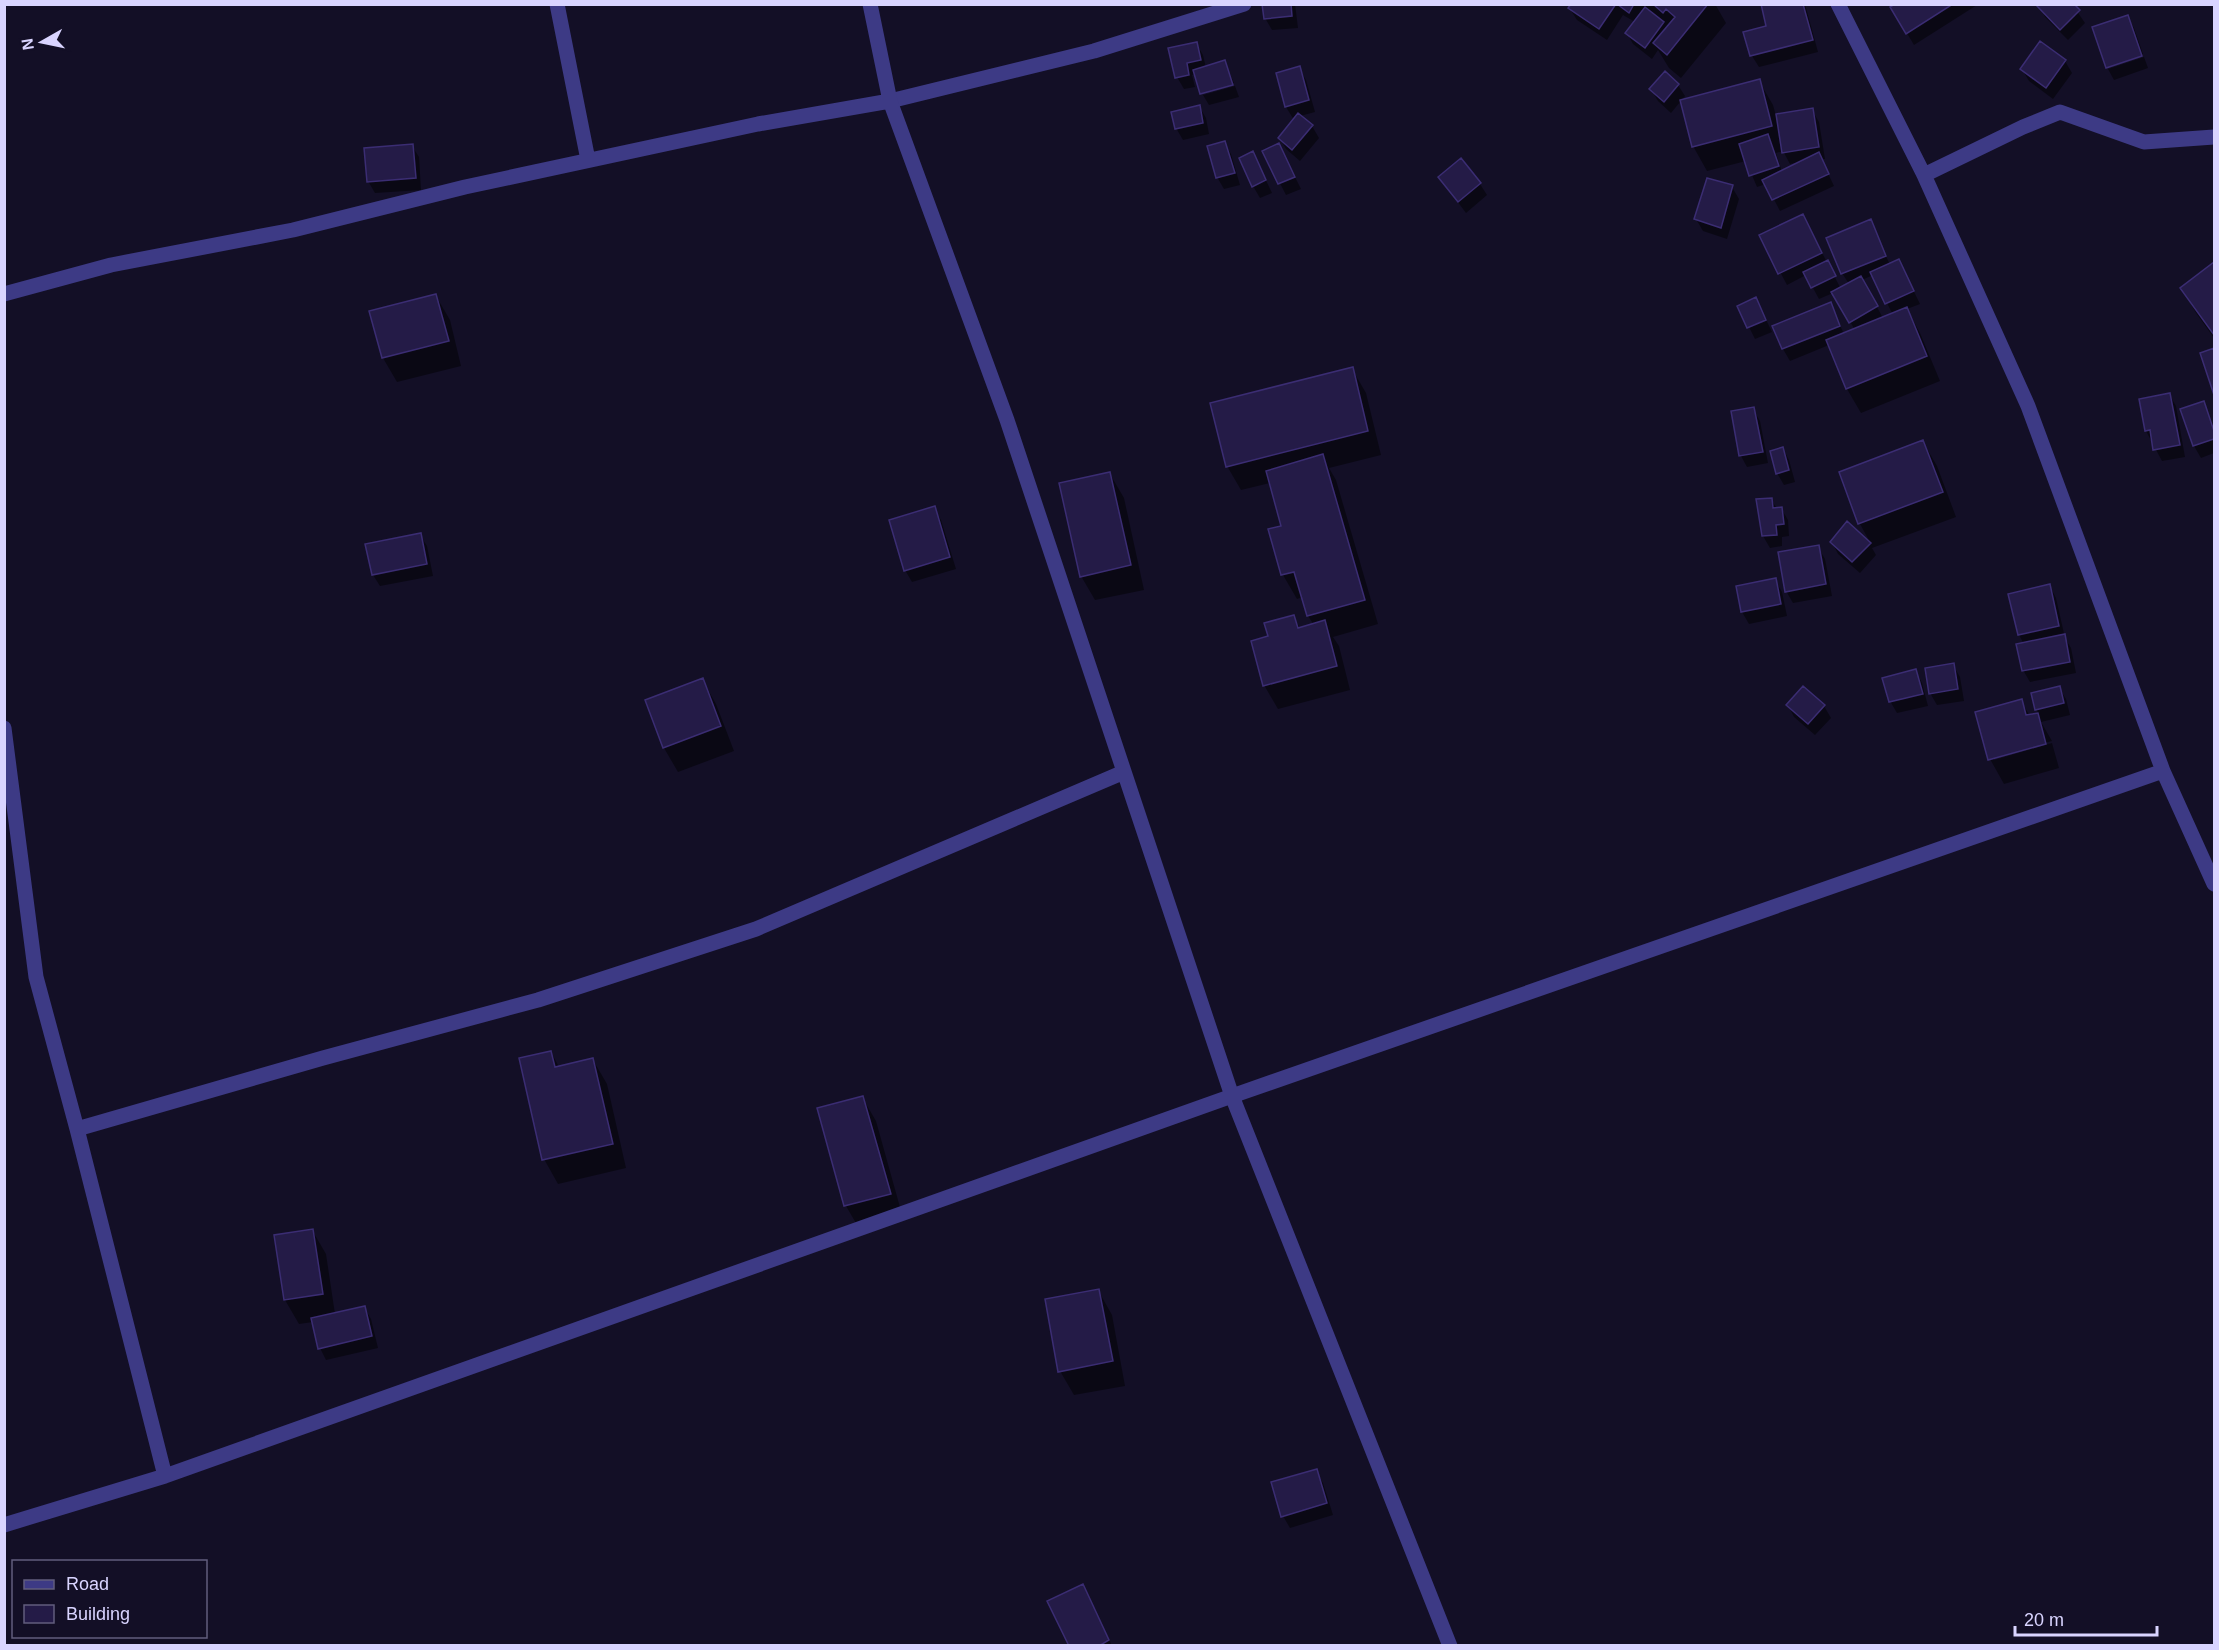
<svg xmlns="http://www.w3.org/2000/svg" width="2219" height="1650" viewBox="0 0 2219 1650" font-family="Arial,sans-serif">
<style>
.shadow{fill:#0007;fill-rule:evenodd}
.building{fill:#241b47;stroke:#3b2d73;stroke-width:1.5}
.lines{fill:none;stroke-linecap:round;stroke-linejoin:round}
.lane{stroke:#3d3a85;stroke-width:15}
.street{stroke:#3d3a85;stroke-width:15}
</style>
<rect width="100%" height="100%" fill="#130f26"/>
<!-- shadow -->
<path class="shadow" d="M 1263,4 L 1295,4 L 1298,28 L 1272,30 L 1265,18 Z
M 1573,4 L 1715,4 L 1726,23 L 1681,78 L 1669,68 L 1658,50 L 1652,59 L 1633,44 L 1627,33 L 1635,22 L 1623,15 L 1607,40 L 1577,20 L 1570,9 Z
M 1767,4 L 1805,4 L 1818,52 L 1759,67 L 1752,56 L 1745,33 L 1768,27 Z
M 1898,4 L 1976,4 L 1977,5 L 1914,45 L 1892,8 Z
M 2039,4 L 2072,4 L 2085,23 L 2068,40 L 2045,17 Z
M 2128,17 L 2134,28 L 2143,54 L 2107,68 L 2094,28 Z
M 1196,43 L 1203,55 L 1206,68 L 1225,62 L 1234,83 L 1202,92 L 1202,94 L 1196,74 L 1192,75 L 1195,87 L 1184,89 L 1177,77 Z
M 2144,57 L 2148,68 L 2114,80 L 2108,69 Z
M 2065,61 L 2072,73 L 2053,99 L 2029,81 L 2022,69 Z
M 1299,68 L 1306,80 L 1315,112 L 1300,116 L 1312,126 L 1319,138 L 1300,161 L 1286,149 L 1280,138 L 1294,120 L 1286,107 L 1277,74 Z
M 1759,81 L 1773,105 L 1776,116 L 1812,110 L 1819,122 L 1825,159 L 1821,159 L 1834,186 L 1780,211 L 1766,184 L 1757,187 L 1746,161 L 1707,171 L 1693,146 ZM 1783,151 L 1790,164 L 1800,162 L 1782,172 L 1776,153 Z
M 1678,85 L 1685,96 L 1671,113 L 1658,101 L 1651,89 Z
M 1235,86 L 1239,97 L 1209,105 L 1203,95 Z
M 1199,106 L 1206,118 L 1209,134 L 1183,140 L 1176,128 Z
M 1225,143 L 1231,154 L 1240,185 L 1224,189 L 1217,177 Z
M 1279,145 L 1301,189 L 1286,195 L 1264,152 Z
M 412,146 L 419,157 L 421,190 L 375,193 L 368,181 Z
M 1253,153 L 1272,193 L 1260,198 L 1253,186 Z
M 1440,178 L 1480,184 L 1487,195 L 1466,213 Z
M 1732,187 L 1739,199 L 1727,239 L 1703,231 L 1696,219 Z
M 1870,221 L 1890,265 L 1899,261 L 1920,304 L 1907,309 L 1920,333 L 1940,381 L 1861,413 L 1847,389 L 1829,345 L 1790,361 L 1783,349 L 1774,327 L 1830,304 L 1844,334 L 1855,330 L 1833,293 L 1819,299 L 1806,275 L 1787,285 L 1761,236 L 1809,228 L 1841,289 L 1849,284 L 1842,273 ZM 1873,275 L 1893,315 L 1883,318 L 1862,280 Z
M 2214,264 L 2214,338 L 2196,313 L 2182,288 Z
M 436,296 L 450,320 L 461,366 L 397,382 L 383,358 L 371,312 Z
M 1756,299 L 1772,332 L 1755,339 L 1739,307 Z
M 2214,350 L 2214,390 L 2202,354 Z
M 1352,369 L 1366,393 L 1381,455 L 1329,468 L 1336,480 L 1378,624 L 1333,637 L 1339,646 L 1350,690 L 1278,709 L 1264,685 L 1270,637 L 1293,616 L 1300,628 L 1314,625 L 1308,616 L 1303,597 L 1297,599 L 1283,575 L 1270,530 L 1283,527 L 1270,483 L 1241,490 L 1227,466 Z
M 2169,394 L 2176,406 L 2185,457 L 2162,461 L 2146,431 L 2140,400 Z
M 2203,403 L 2214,427 L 2214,453 L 2201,458 L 2194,446 L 2182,410 Z
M 1753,409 L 1760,421 L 1768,463 L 1747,467 L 1741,456 Z
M 1923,442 L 1937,466 L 1956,517 L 1872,548 L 1876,555 L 1860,573 L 1838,554 L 1832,542 L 1847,523 L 1871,544 L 1860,524 L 1841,473 Z
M 1783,448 L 1789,460 L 1795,482 L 1784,485 L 1777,473 Z
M 1110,474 L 1124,498 L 1144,590 L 1095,600 L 1081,576 Z
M 1771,499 L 1777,509 L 1781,508 L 1788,520 L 1789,536 L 1782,537 L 1782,546 L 1770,548 L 1763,536 L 1758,501 Z
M 934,508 L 941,520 L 956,569 L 912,582 L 905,570 Z
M 420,535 L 427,546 L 433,576 L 380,586 L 373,575 Z
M 1818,547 L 1825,559 L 1832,596 L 1793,603 L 1786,591 Z
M 1775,580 L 1782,592 L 1787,616 L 1749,624 L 1742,612 L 1738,588 Z
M 2050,586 L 2056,598 L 2065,638 L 2071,648 L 2076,673 L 2030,682 L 2023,670 L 2024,644 L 2019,635 L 2010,595 Z
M 1953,665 L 1960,677 L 1964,701 L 1937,705 L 1930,693 Z
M 1916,671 L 1922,683 L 1928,706 L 1897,713 L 1890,701 Z
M 702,679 L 716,704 L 734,751 L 678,772 L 664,748 L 647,700 Z
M 1803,688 L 1824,706 L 1831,718 L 1815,735 L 1794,717 L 1788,705 Z
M 2059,688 L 2066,699 L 2070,715 L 2041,722 L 2052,741 L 1994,757 L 1994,760 L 2052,743 L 2059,768 L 2004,784 L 1990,759 L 2021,701 L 2030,716 L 2039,714 L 2036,709 Z
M 551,1052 L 559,1067 L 593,1060 L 607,1084 L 626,1168 L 558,1184 L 544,1159 Z
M 862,1097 L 876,1121 L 903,1218 L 860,1230 L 846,1206 L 819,1109 Z
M 312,1230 L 326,1254 L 335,1314 L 364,1307 L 371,1319 L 378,1348 L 326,1360 L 320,1348 L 313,1322 L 299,1324 L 285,1300 Z
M 1098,1290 L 1112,1315 L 1125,1386 L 1074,1395 L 1060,1371 Z
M 1316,1471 L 1323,1483 L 1333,1515 L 1290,1528 L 1283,1516 Z
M 1089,1597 L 1112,1646 L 1070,1646 Z"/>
<!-- building -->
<path class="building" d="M 1262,4 L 1291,4 L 1292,16 L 1264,19 Z
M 1571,4 L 1616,4 L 1599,29 L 1568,8 Z
M 1617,4 L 1634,4 L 1629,13 Z
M 1653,4 L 1708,4 L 1667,55 L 1653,43 L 1675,17 L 1666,9 L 1663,13 Z
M 1761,4 L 1803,4 L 1813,40 L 1750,56 L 1743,32 L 1766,26 Z
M 1895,4 L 1953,4 L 1906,34 L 1890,7 Z
M 2074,4 L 2080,10 L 2060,30 L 2036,5 Z
M 1645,7 L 1664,22 L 1645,48 L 1625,33 Z
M 2128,15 L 2142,56 L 2106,68 L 2092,27 Z
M 2040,41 L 2066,60 L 2046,88 L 2020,69 Z
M 1197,42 L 1201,60 L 1187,63 L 1189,75 L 1175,78 L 1168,48 Z
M 1225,60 L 1233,85 L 1200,94 L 1193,70 Z
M 1300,66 L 1309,100 L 1285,107 L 1276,73 Z
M 1665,71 L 1679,84 L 1664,102 L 1649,89 Z
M 1760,79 L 1772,126 L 1692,147 L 1680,100 Z
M 1200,105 L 1203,123 L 1175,129 L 1171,112 Z
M 1813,108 L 1819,147 L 1782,153 L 1776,114 Z
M 1298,113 L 1313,125 L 1292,150 L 1278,138 Z
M 1768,134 L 1779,166 L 1749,176 L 1739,144 Z
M 1225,141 L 1235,173 L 1216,178 L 1207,146 Z
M 1279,143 L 1295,177 L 1278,184 L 1262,151 Z
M 413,144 L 416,178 L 367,182 L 364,148 Z
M 1253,151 L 1266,180 L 1252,187 L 1239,158 Z
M 1819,152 L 1829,174 L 1772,200 L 1762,180 Z
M 1461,158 L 1481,183 L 1458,202 L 1438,177 Z
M 1707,178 L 1733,185 L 1721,228 L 1694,219 Z
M 1803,214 L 1822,253 L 1778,274 L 1759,235 Z
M 1871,219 L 1886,256 L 1841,274 L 1826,238 Z
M 1899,259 L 1914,291 L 1885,304 L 1870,272 Z
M 1828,260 L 1836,276 L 1811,288 L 1803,272 Z
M 2214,262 L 2214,335 L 2180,288 Z
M 1861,276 L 1878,306 L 1849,323 L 1831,292 Z
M 436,294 L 449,341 L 382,358 L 369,311 Z
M 1756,297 L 1766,320 L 1747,328 L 1737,306 Z
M 1831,302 L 1840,326 L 1782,349 L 1772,326 Z
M 1907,307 L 1927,356 L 1846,389 L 1826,340 Z
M 2214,348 L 2214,395 L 2200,353 Z
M 1353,367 L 1368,431 L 1226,467 L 1210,403 Z
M 2170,393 L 2180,445 L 2153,450 L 2150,430 L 2145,431 L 2139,399 Z
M 2204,401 L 2214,431 L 2214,439 L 2193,446 L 2180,409 Z
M 1754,407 L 1763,452 L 1739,456 L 1731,411 Z
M 1923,440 L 1943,492 L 1858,524 L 1839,472 Z
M 1783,447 L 1789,470 L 1776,474 L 1770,451 Z
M 1323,454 L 1365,600 L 1307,616 L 1294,572 L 1281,575 L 1268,529 L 1281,526 L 1266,471 Z
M 1110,472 L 1131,565 L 1080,577 L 1059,483 Z
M 1772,498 L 1773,508 L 1782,507 L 1784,524 L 1776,525 L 1777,535 L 1762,536 L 1756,499 Z
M 935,506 L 950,557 L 904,571 L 889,520 Z
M 1847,521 L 1871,543 L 1852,562 L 1830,542 Z
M 421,533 L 427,564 L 372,575 L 365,544 Z
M 1819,545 L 1826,584 L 1785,592 L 1778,552 Z
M 1776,578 L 1781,604 L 1741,612 L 1736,586 Z
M 2050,584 L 2059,626 L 2018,635 L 2008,594 Z
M 1294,615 L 1298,628 L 1325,620 L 1337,666 L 1263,686 L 1251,641 L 1268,636 L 1264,623 Z
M 2065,634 L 2070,662 L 2022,671 L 2016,644 Z
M 1954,663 L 1958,689 L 1929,694 L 1925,668 Z
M 1916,669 L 1923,694 L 1889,702 L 1882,678 Z
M 703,678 L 721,726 L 663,748 L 645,700 Z
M 1803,686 L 1825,705 L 1808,724 L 1786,705 Z
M 2060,686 L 2064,703 L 2035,710 L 2031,693 Z
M 2022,699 L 2026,715 L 2038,713 L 2046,744 L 1988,760 L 1975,712 Z
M 551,1051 L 555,1067 L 593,1058 L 613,1144 L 542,1160 L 519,1058 Z
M 863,1096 L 891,1194 L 844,1206 L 817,1108 Z
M 313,1229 L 323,1294 L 284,1300 L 274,1235 Z
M 1099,1289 L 1113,1361 L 1058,1372 L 1045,1299 Z
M 365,1306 L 372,1336 L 318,1349 L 311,1318 Z
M 1317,1469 L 1327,1503 L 1281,1517 L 1271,1482 Z
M 1083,1584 L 1109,1640 L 1099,1646 L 1069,1646 L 1047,1601 Z"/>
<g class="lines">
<!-- lane -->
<path class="lane" d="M 890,101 L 1094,51 L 1244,4"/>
<!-- street -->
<path class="street" d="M 557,4 L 588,160
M 870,4 L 890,101 L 1007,420 L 1232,1096 L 1450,1646
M 1838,4 L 1924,175 L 2028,406 L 2163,771 L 2214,884
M 1924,175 L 2023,127 L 2060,112 L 2144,142 L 2214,137
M 4,294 L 111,265 L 293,230 L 465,187 L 758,124 L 890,101
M 4,728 L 36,977 L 77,1129 L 165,1476
M 77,1129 L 323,1058 L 538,1000 L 756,929 L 1124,772
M 4,1525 L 165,1476 L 1232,1096 L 2163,771"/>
</g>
<!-- border -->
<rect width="2219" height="1650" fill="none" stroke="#d9d4ff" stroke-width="12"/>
<!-- legend -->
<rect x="12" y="1560" width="195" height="78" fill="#130f26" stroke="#625e7d" stroke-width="1.5"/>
<rect x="24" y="1580" width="30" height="9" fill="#3d3a85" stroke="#625e7d" stroke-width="1.5"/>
<text x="66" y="1590" font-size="18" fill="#d9d4ff">Road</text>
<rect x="24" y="1605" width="30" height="18" fill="#241b47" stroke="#625e7d" stroke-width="1.5"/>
<text x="66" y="1620" font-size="18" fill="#d9d4ff">Building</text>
<!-- north arrow -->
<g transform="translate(42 42) rotate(261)" stroke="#130f26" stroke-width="4.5" paint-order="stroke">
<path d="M0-4.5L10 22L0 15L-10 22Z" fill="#d9d4ff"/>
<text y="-9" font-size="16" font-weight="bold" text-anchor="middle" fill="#d9d4ff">N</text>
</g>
<!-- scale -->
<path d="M2015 1626v9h142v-9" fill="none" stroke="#d9d4ff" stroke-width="3"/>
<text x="2024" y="1626" font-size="18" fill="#d9d4ff" stroke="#130f26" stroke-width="4.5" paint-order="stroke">20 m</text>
</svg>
